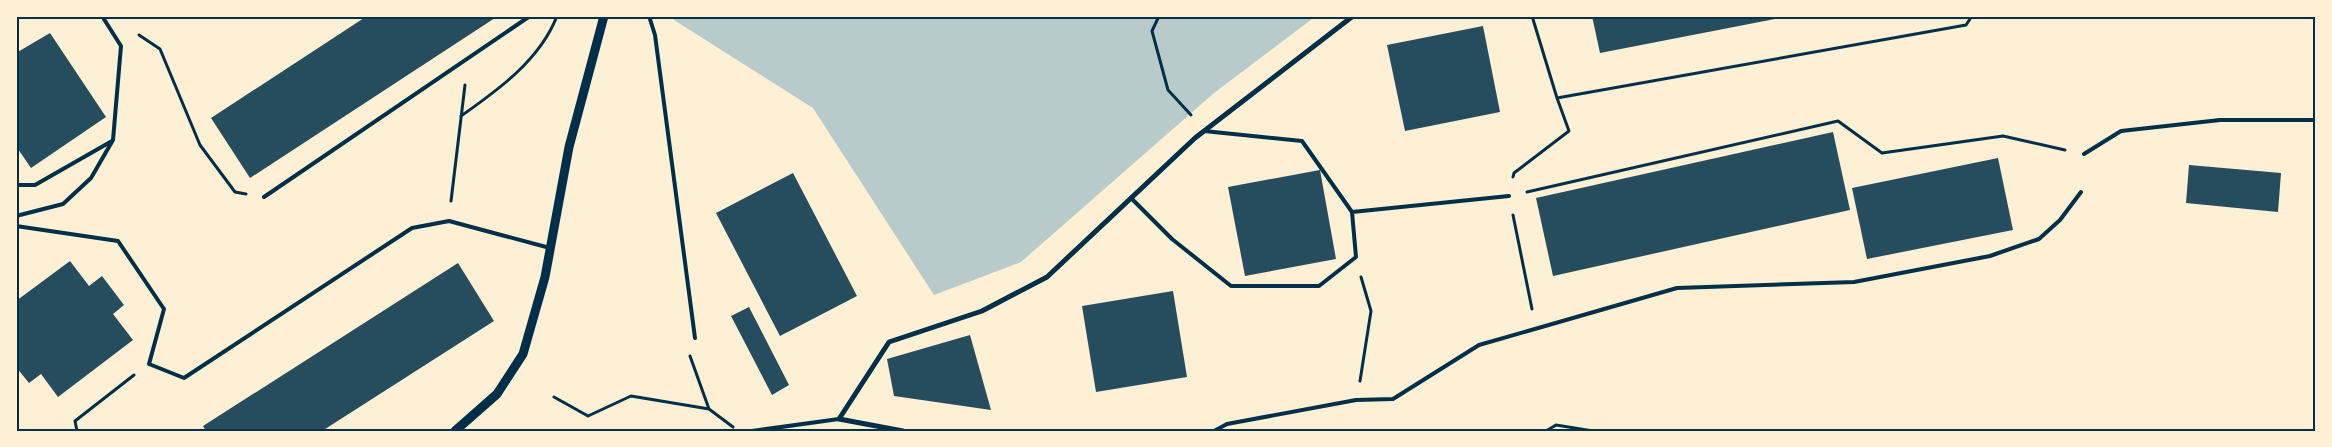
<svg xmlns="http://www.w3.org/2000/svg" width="2332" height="447" viewBox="0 0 2332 447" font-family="Inter,sans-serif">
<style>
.green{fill:#b9caca}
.building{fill:#264d5e}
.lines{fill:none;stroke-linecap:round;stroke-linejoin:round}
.path{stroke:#003049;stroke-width:3}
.service{stroke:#003049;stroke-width:4}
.minor{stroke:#003049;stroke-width:5}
.tertiary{stroke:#003049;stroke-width:9}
.neatline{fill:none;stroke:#003049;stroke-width:2}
</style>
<rect width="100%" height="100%" fill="#fdf0d5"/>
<!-- green -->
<path class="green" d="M 675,16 L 1316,16 L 1214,93 L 1021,262 L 934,295 L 813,108 L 674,20 Z"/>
<!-- building -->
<path class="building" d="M 367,16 L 498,16 L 250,178 L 211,118 Z
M 1592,16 L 1785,16 L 1785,17 L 1600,53 Z
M 1483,26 L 1500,112 L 1405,131 L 1387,45 Z
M 50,33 L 106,117 L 31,168 L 16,146 L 16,53 Z
M 1833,132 L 1850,210 L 1553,276 L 1536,198 Z
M 1998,158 L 2013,230 L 1867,259 L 1852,188 Z
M 2189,165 L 2281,173 L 2278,212 L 2186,203 Z
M 1320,170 L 1336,259 L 1245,276 L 1228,187 Z
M 793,173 L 857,296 L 780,336 L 716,213 Z
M 70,261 L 89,286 L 102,276 L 124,305 L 113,314 L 133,340 L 58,397 L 41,374 L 29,383 L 16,367 L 16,301 Z
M 458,263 L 494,321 L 322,431 L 206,431 L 203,426 Z
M 1173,291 L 1187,377 L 1096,392 L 1082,306 Z
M 749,307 L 789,385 L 772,395 L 731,316 Z
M 970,335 L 991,410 L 894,396 L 887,359 Z"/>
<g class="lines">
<!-- path -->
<path class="path" d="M 1159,16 L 1152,31 L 1168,90 L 1191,115
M 1532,16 L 1557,98 L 1966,25 L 1972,16
M 139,35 L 160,49 L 200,145 L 235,192 L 246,194
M 461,116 C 498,90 540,60 557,16
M 1513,177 L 1514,173 L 1569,131 L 1557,98
M 1527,192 L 1838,121 L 1882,153 L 2003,136 L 2065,150
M 451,201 L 465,85
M 1513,215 L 1532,309
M 690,356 L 709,409 L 733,427
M 1360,381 L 1371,311 L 1361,277
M 554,397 L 588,416 L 631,396 L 709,409
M 77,431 L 75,421 L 134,375
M 1546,431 L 1556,425 L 1593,431"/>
<!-- service -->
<path class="service" d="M 649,16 L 655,35 L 695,338
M 1204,131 L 1302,141 L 1352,212 L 1509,196
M 2084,154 L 2121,131 L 2220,120 L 2316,120
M 16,185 L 35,185 L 112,141
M 264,197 L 530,16
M 1131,198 L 1172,239 L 1231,286 L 1319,286 L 1356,257 L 1352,212
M 16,216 L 63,204 L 91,178 L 113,140 L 121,46 L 102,16
M 16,226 L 118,241 L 164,309 L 149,364 L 184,378 L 412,228 L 449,221 L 550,248
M 752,431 L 839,419
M 1214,431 L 1227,424 L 1356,400 L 1393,399 L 1479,345 L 1677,288 L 1854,282 L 1990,256 L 2039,239 L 2060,220 L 2081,192"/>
<!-- minor -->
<path class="minor" d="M 903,431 L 839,419 L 889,342 L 982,311 L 1047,277 L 1195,138 L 1353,16"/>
<!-- tertiary -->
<path class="tertiary" d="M 455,431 L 497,394 L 523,354 L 545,277 L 569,147 L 604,16"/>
</g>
<!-- border -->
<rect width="2332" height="447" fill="none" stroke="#fdf0d5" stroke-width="35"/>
<rect x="18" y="18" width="2296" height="412" class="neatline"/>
</svg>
